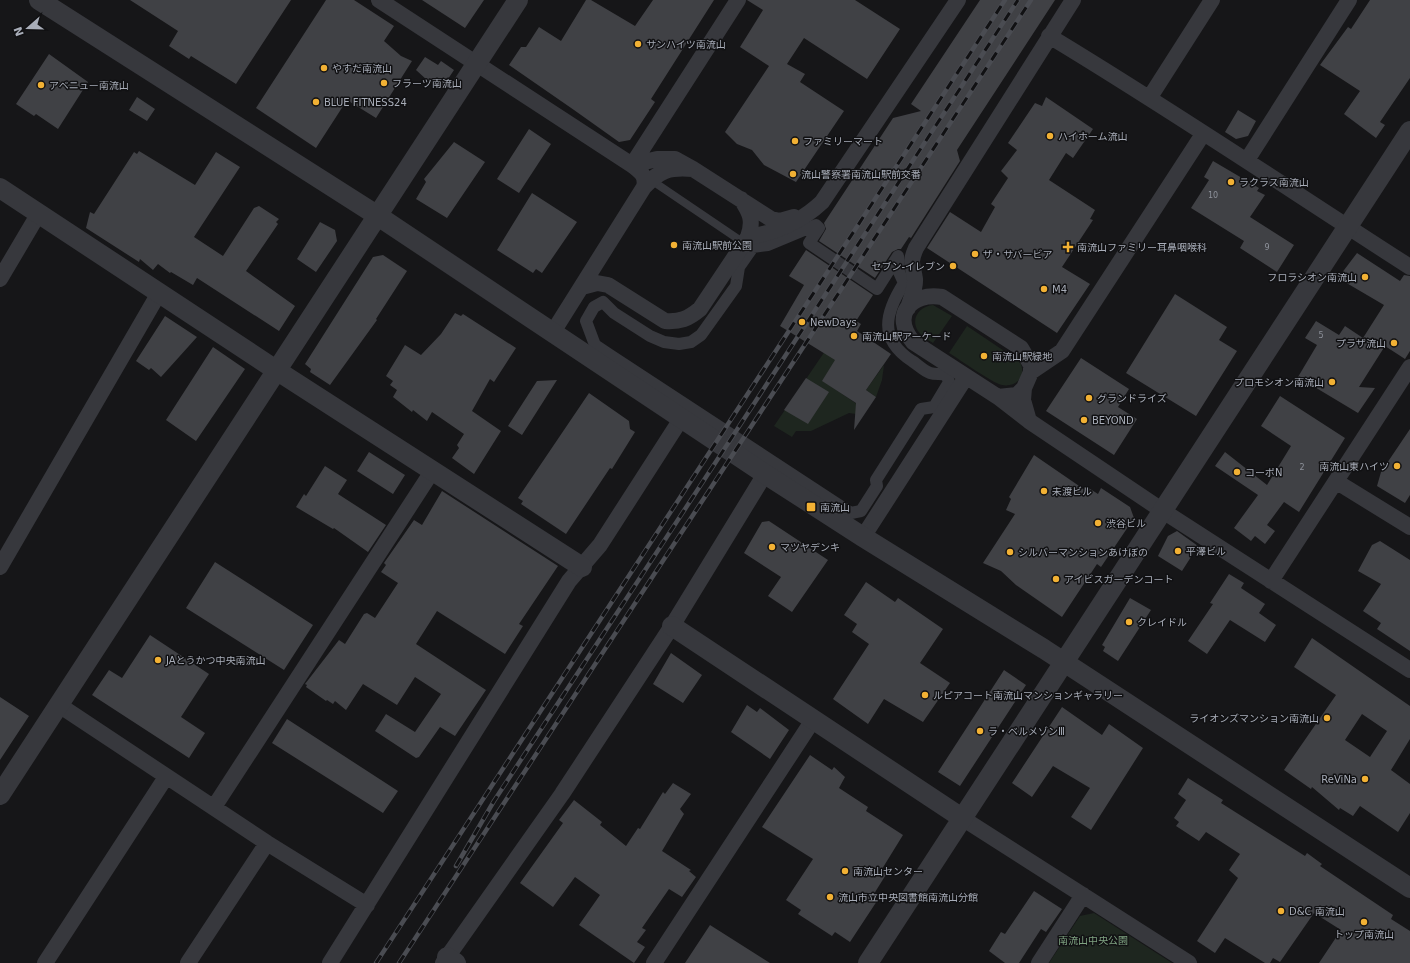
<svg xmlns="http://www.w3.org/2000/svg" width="1410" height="963" viewBox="0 0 1410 963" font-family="'DejaVu Sans','Noto Sans JP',sans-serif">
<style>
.green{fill:#1e261f}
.building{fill:#404145;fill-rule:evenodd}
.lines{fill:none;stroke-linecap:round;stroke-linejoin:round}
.service{stroke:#37383d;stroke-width:8}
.pedestrian{stroke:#37383d;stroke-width:12}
.minor{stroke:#37383d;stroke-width:16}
.tertiary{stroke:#37383d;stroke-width:20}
.rail-casing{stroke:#4a4c52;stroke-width:4.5}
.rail{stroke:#111113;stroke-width:3;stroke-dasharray:9;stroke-linecap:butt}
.poi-dot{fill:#f2b134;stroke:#111113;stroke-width:1.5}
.labels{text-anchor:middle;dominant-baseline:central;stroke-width:3;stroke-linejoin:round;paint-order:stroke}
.number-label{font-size:8px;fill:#8e929b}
.poi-label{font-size:10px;fill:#a8adb8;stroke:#111113;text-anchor:start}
.park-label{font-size:10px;fill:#7fa381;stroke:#111113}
</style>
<rect width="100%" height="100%" fill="#161618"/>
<!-- green -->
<path class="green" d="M 933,305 L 952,316 L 933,343 C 928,340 922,337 918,331 C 910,318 920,306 933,305 Z
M 967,326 L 1019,361 C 1028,374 1017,388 1002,385 C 994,384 959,359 949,353 Z
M 838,332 L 848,339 L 823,381 L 857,404 L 856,414 L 849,413 L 811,431 L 796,431 L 792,437 L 774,426 Z
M 884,365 L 882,380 L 876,397 L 866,390 Z
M 1094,913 L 1172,963 L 1049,963 L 1080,916 Z"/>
<!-- building -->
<path class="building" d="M 130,0 L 291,0 L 236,84 L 191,56 L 189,59 L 169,46 L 178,31 Z
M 326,0 L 354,0 L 394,26 L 384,41 L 401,56 L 412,61 L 376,118 L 347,100 L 316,148 L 256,108 Z
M 422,0 L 484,0 L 465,28 Z
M 586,0 L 591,0 L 635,26 L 653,0 L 714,0 L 651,99 L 655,102 L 630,140 L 619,142 L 574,110 L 509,65 L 521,47 L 526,47 L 539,27 L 561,41 Z
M 747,0 L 855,0 L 900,29 L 867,79 L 804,38 L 787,64 L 805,74 L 800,82 L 844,111 L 796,182 L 764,165 L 752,150 L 737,144 L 725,132 L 769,66 L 740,47 L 763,10 Z
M 980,0 L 1055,0 L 957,150 L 960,161 L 911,238 L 909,237 L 901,249 L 898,249 L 892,252 L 875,278 L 819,241 L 826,229 L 824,223 L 893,118 L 921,111 L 911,104 Z
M 1370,0 L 1410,0 L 1410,78 L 1380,122 L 1385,125 L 1376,138 L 1344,114 L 1360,91 L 1320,65 L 1348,27 L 1351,29 Z
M 49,54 L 88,82 L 58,129 L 36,114 L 34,116 L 16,104 Z
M 425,57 L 438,65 L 441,61 L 454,70 L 442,88 L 427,80 L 416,70 Z
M 137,97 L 155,109 L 147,121 L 129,110 Z
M 1046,97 L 1093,129 L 1073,158 L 1066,153 L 1049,180 L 1095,210 L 1090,219 L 1093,220 L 1062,267 L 1090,284 L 1057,333 L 927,248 L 950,212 L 981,232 L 995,207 L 991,204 L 1008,178 L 1001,171 L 1017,150 L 1008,143 L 1035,103 L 1042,106 Z
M 1238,110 L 1256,121 L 1248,136 L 1236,139 L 1225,132 Z
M 529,129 L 551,144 L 519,193 L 497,179 Z
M 454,142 L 485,162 L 447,218 L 416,199 L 426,182 L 424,179 Z
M 139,151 L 195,185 L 216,152 L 240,167 L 194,237 L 223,256 L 254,208 L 259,206 L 279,219 L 276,222 L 278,224 L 246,271 L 295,306 L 279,331 L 197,278 L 193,285 L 171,272 L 170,273 L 158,264 L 153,270 L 140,259 L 139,262 L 86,228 L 90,212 L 94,214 L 134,152 L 137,154 Z
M 1213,161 L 1259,188 L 1257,191 L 1265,195 L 1250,217 L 1294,245 L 1277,272 L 1240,248 L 1244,241 L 1191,208 L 1209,180 L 1204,177 Z
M 532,193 L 577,222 L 542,273 L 536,269 L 533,273 L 497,250 Z
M 320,222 L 335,230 L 337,241 L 316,272 L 297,259 Z
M 806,250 L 873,295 L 856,321 L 861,324 L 857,331 L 891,354 L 866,390 L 876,397 L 854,430 L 856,403 L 822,381 L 835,360 L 780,326 L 804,285 L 789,276 Z
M 1357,253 L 1400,281 L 1404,275 L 1410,276 L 1410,351 L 1405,359 L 1385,346 L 1359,387 L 1375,388 L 1358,413 L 1298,377 L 1317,345 L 1305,338 L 1316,321 L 1339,335 L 1345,326 L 1363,338 L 1384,305 L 1338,278 Z
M 383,255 L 407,271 L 376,319 L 377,320 L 330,385 L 310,372 L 311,369 L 305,364 L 373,257 Z
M 1175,294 L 1227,327 L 1219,340 L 1237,351 L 1196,416 L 1126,373 Z
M 455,313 L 461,316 L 463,314 L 516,348 L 494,382 L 490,379 L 472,411 L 501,431 L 474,474 L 452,458 L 459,448 L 457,445 L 464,434 L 432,412 L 427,421 L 413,410 L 412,412 L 393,397 L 397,390 L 390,385 L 393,381 L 386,376 L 405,345 L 421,355 L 441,334 Z
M 165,316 L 197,337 L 161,377 L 151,368 L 149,370 L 136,361 Z
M 213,347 L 245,369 L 196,441 L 166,420 Z
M 1081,358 L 1129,389 L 1118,407 L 1137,419 L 1114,455 L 1046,411 Z
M 806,378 L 829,392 L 808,424 L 784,410 Z
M 557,380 L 522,435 L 508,426 L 537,381 Z
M 589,393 L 629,421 L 630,429 L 635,432 L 612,469 L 610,468 L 566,534 L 521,504 L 523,501 L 518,498 Z
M 1280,396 L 1345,438 L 1299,512 L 1284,502 L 1267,525 L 1275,531 L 1265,544 L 1255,536 L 1251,541 L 1234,528 L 1258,495 L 1215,466 L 1225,452 L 1267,485 L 1291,446 L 1261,426 Z
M 1410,429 L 1410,495 L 1405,503 L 1377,486 L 1381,472 Z
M 369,452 L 405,475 L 393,494 L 357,471 Z
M 1034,455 L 1085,490 L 1087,487 L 1098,494 L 1101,488 L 1130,507 L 1134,518 L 1101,567 L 1097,564 L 1062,617 L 1016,585 L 1001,571 L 983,563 L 1015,514 L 1006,510 L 1011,499 L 1009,497 Z
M 325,466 L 347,480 L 338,494 L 386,525 L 368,552 L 334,528 L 333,529 L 296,507 L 304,494 L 306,496 Z
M 442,491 L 558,566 L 519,624 L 523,626 L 505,654 L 437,611 L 416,644 L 486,690 L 455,736 L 440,727 L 419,757 L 416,758 L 375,731 L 386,714 L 415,732 L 441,694 L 415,677 L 397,705 L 363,684 L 346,710 L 335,701 L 333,704 L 327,700 L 326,701 L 306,687 L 307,685 L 305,684 L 339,640 L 345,644 L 364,614 L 367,613 L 375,618 L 398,583 L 381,572 L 386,565 L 384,563 L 414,520 L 422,525 Z
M 769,521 L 828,560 L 792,612 L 768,596 L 781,577 L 744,553 L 762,522 Z
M 1177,531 L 1198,546 L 1182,571 L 1158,556 L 1168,536 Z
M 1380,541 L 1410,560 L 1410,651 L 1377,629 L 1381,623 L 1363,611 L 1381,584 L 1358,571 L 1372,545 Z
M 215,562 L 313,625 L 284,670 L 186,608 Z
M 1229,574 L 1244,583 L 1241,588 L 1265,604 L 1259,613 L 1276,625 L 1265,642 L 1230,620 L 1207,654 L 1188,641 L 1213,604 L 1210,603 Z
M 866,582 L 895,602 L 898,598 L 943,629 L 920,663 L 950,683 L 923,722 L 884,699 L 868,724 L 833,699 L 869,644 L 852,632 L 857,624 L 844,615 Z
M 1130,598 L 1151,610 L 1118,661 L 1103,651 L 1105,647 L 1102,645 Z
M 150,635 L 209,674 L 181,717 L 205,733 L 189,758 L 92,695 L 109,670 L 122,678 Z
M 1312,638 L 1410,706 L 1410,739 L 1391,770 L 1410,784 L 1410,813 L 1398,832 L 1360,806 L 1353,816 L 1340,808 L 1339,810 L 1312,787 L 1311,789 L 1284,770 L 1336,695 L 1294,667 ZM 1362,714 L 1387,731 L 1370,757 L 1345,740 Z
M 671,653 L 702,675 L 683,703 L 653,684 Z
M 1004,670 L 1026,685 L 960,786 L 938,772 Z
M 0,697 L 29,716 L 0,760 Z
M 747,705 L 757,712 L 760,708 L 789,730 L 770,759 L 731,732 Z
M 1062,707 L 1102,735 L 1109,724 L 1143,748 L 1091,830 L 1071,817 L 1090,788 L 1053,766 L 1032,797 L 1012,783 Z
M 287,719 L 398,791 L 383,813 L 272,743 Z
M 810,755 L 832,770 L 834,767 L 845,777 L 839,788 L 868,807 L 866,811 L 903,835 L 882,869 L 887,873 L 872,897 L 877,901 L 850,942 L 835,932 L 832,936 L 798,914 L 801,910 L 786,900 L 813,859 L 762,827 Z
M 1188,778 L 1223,800 L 1221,803 L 1305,856 L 1307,853 L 1322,864 L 1320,866 L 1393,915 L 1391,919 L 1410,931 L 1410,963 L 1319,963 L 1341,930 L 1314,913 L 1280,962 L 1273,958 L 1270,963 L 1265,963 L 1225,938 L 1215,953 L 1197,941 L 1238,878 L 1229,870 L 1240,854 L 1206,832 L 1199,841 L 1176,826 L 1179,822 L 1174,818 L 1186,800 L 1178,794 Z
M 673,783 L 691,794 L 680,809 L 684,814 L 662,851 L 691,870 L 689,871 L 696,877 L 682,897 L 669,889 L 642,928 L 646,930 L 637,942 L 645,947 L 634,963 L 579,925 L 600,895 L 575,877 L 553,907 L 520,883 L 563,823 L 559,820 L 574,800 L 602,822 L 600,825 L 626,846 L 638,828 L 640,829 L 663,792 L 665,794 Z
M 1034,891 L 1062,909 L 1046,932 L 1041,929 L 1019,963 L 1005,963 L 989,951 L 1001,932 L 1005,934 Z
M 710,925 L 770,963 L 685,963 Z"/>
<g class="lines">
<!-- service -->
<path class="service" d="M 651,180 L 744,243"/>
<!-- pedestrian -->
<path class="pedestrian" d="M 816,225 L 819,228 L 809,243 L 877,289 L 898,256 L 899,272 L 904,283 C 885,313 878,339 912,361 C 917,364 924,371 930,373 C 939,376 946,370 949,382 L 934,407 L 921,409 L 876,480 L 877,486 L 861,511 L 851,513 L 610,355 L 595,345 L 586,321 L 594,307 L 603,302 L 614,313 L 650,336 L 664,342 L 679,344 L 691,342 L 701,335 L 736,286 L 739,267 L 753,247 L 768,245 Z"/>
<!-- minor -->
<path class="minor" d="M 379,0 L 632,165 C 640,171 647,176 644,187
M 1049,36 C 1172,110 1290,190 1410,267
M 1150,97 L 1212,0
M 1247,160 L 1349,0
M 632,165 L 657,159 L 675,159 L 693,169 L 771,219 L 780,221 L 794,217
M 632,165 L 738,0
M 748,237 C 775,233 802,221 822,202 L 958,0
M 0,279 L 39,213
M 582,287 L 597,283 L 608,285 L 665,321 C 680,322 688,319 700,309 L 748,237 C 754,220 750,213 741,199
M 908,308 C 910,300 916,288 915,279 C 913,264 909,264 916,248 L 1073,0
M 553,332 L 644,187 C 660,170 669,167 693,169
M 1031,372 L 1062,351 L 1203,134
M 1024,388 L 1017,395 L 998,397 L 913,342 C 891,315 911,292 942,297 L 1021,348 L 1031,365 L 1031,372 L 1024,388 L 1023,400 L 1029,421
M 998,397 L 1029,421 L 1163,511 L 1410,670
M 1337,482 L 1410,527
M 863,537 L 966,377
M 0,567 L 159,293
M 1271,581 L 1410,367
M 59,705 L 267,843 L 367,905
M 214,807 L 433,470
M 962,818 L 1189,963
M 45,963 L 166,777
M 188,963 L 267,843
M 330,963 L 569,581 L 600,545 L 681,419
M 443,963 L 562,794 L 672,626 L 765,474
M 654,963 L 813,720
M 1039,963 L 1083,895"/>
<!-- tertiary -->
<path class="tertiary" d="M 39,0 L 378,216 L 765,474 L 863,537 L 1044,649 L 1410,888
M 0,188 L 276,370 L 582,567
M 672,626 L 962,818
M 0,795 L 518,0
M 447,957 L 456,963
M 868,963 L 1410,131"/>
<defs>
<path id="rail" d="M 456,866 L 494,801 L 1018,0
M 376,963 L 1005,0
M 399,963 L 1031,0"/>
</defs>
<!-- rail casing -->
<use href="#rail" class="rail-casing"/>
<!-- rail -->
<use href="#rail" class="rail"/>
</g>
<!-- markers -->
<g class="poi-dot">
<circle cx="638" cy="44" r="4"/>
<circle cx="324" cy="68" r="4"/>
<circle cx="384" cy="83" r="4"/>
<circle cx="41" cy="85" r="4"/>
<circle cx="316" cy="102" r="4"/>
<circle cx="1050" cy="136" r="4"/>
<circle cx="795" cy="141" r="4"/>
<circle cx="793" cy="174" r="4"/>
<circle cx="1231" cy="182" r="4"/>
<circle cx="674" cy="245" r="4"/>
<path d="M1066 241h4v4h4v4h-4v4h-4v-4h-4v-4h4z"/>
<circle cx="975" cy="254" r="4"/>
<circle cx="953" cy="266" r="4"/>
<circle cx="1365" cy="277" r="4"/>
<circle cx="1044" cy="289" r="4"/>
<circle cx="802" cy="322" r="4"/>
<circle cx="854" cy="336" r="4"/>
<circle cx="1394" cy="343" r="4"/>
<circle cx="984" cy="356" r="4"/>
<circle cx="1332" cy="382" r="4"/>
<circle cx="1089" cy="398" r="4"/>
<circle cx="1084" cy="420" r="4"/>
<circle cx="1397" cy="466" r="4"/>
<circle cx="1237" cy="472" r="4"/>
<circle cx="1044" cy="491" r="4"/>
<rect x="806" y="502" width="10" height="10" rx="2"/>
<circle cx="1098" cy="523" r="4"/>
<circle cx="772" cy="547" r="4"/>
<circle cx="1178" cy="551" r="4"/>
<circle cx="1010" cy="552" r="4"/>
<circle cx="1056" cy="579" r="4"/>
<circle cx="1129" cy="622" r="4"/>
<circle cx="158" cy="660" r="4"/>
<circle cx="925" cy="695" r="4"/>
<circle cx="1327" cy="718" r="4"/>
<circle cx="980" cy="731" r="4"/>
<circle cx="1365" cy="779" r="4"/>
<circle cx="845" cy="871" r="4"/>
<circle cx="830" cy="897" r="4"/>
<circle cx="1281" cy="911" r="4"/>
<circle cx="1364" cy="922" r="4"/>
</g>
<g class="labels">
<!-- number labels -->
<g class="number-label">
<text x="1213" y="195">10</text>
<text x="1267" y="247">9</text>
<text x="1321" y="335">5</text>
<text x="1302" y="467">2</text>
</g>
<!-- poi labels -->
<g class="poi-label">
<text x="646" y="44">サンハイツ南流山</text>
<text x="332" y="68">やすだ南流山</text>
<text x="392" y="83">フラーツ南流山</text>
<text x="49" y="85">アベニュー南流山</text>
<text x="324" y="102">BLUE FITNESS24</text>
<text x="1058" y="136">ハイホーム流山</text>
<text x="803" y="141">ファミリーマート</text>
<text x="801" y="174">流山警察署南流山駅前交番</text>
<text x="1239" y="182">ラクラス南流山</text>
<text x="682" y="245">南流山駅前公園</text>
<text x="1077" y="247">南流山ファミリー耳鼻咽喉科</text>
<text x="983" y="254">ザ・サバービア</text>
<text x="945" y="266" text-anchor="end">セブン-イレブン</text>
<text x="1357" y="277" text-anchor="end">フロラシオン南流山</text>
<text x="1052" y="289">M4</text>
<text x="810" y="322">NewDays</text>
<text x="862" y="336">南流山駅アーケード</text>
<text x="1386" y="343" text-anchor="end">プラザ流山</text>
<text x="992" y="356">南流山駅緑地</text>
<text x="1324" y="382" text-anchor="end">プロモシオン南流山</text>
<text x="1097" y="398">グランドライズ</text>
<text x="1092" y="420">BEYOND</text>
<text x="1389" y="466" text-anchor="end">南流山東ハイツ</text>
<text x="1245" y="472">コーポN</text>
<text x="1052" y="491">未渡ビル</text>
<text x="820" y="507">南流山</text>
<text x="1106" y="523">渋谷ビル</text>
<text x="780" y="547">マツヤデンキ</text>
<text x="1186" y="551">平澤ビル</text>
<text x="1018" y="552">シルバーマンションあけぼの</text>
<text x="1064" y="579">アイビスガーデンコート</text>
<text x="1137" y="622">クレイドル</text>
<text x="166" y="660">JAとうかつ中央南流山</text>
<text x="933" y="695">ルピアコート南流山マンションギャラリー</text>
<text x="1319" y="718" text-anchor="end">ライオンズマンション南流山</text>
<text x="988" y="731">ラ・ベルメゾンⅢ</text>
<text x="1357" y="779" text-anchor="end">ReViNa</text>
<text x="853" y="871">南流山センター</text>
<text x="838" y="897">流山市立中央図書館南流山分館</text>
<text x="1289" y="911">D&amp;C 南流山</text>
<text x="1364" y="934" text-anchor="middle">トップ南流山</text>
</g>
<!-- park labels -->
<g class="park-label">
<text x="1093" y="940">南流山中央公園</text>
</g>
</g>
<!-- north arrow -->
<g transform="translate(28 28) rotate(250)" stroke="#111113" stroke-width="3" paint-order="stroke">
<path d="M0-3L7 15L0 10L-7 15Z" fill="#a8adb8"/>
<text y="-6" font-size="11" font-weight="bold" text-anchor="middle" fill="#a8adb8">N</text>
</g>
</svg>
